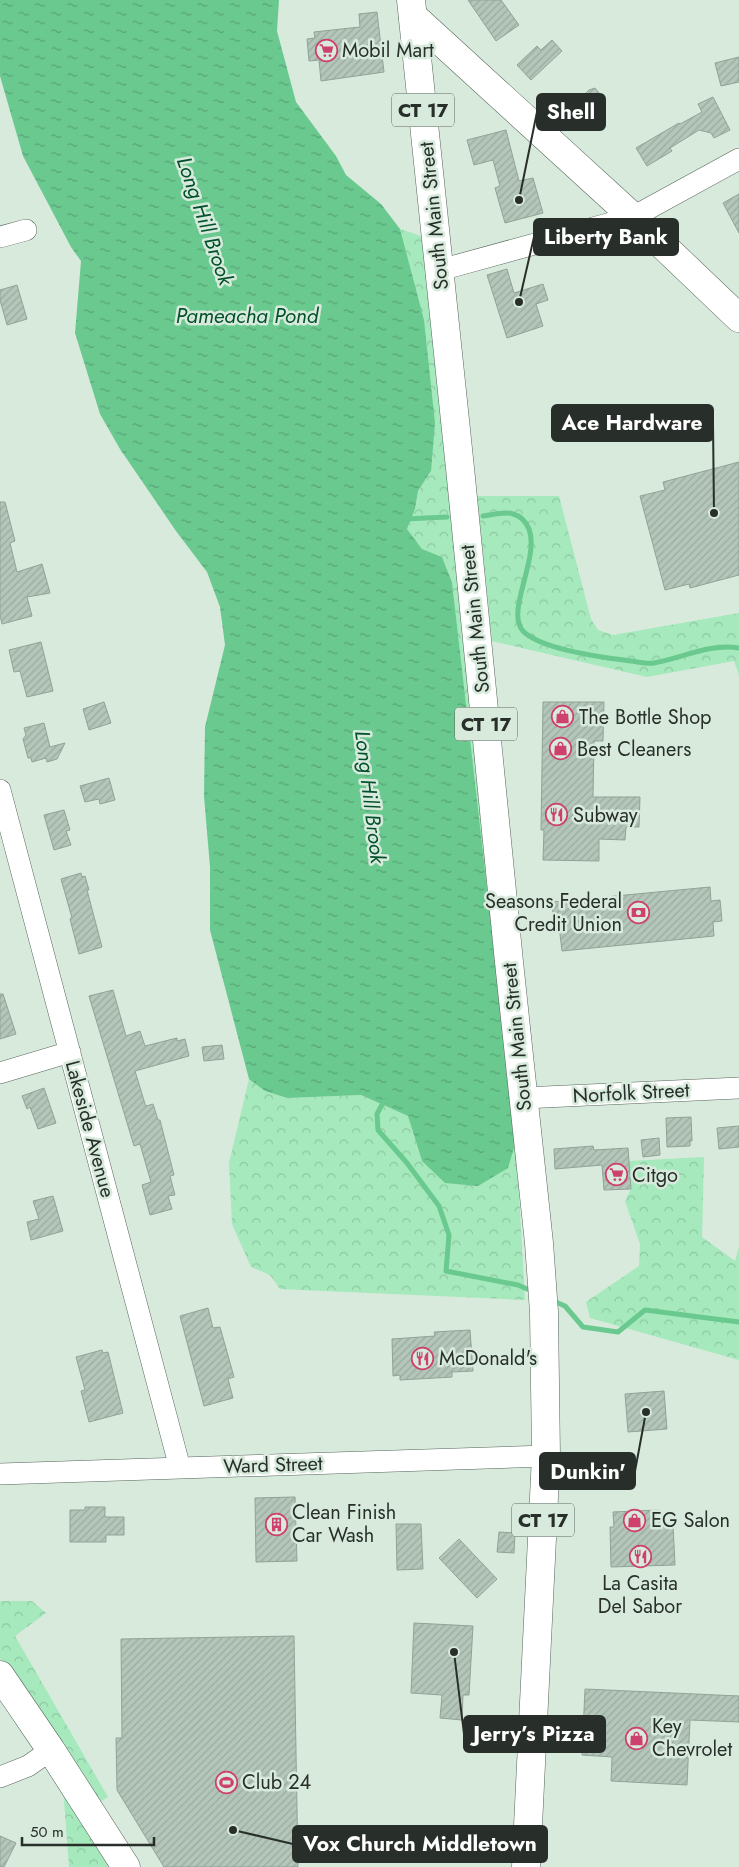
<svg xmlns="http://www.w3.org/2000/svg" width="739" height="1867" viewBox="0 0 739 1867" font-family="Jost,sans-serif">
<style>
.forest{fill:url(#forest-crowns)}
.water{fill:url(#water-ripples)}
.lines{fill:none;stroke-linecap:round;stroke-linejoin:round}
.stream{stroke:#6ac98f;stroke-width:5}
.building{fill:url(#building-hatch);stroke:#91a397}
.street-casing{stroke:#55655a;stroke-width:22}
.secondary-casing{stroke:#55655a;stroke-width:29}
.primary-casing{stroke:#55655a;stroke-width:29}
.street{stroke:#fff;stroke-width:21}
.secondary{stroke:#fff;stroke-width:28}
.primary{stroke:#fff;stroke-width:28}
.labels{text-anchor:middle;dominant-baseline:central;stroke-width:5;stroke-linejoin:round;paint-order:stroke}
.shield{fill:#d7eadc;stroke:#5c675f;stroke-width:1}
.shield-label{font-size:19px;font-weight:bold;fill:#282f2a}
.poi-label{font-size:20px;fill:#282f2a;stroke:#d7eadc;text-anchor:start}
.street-label{font-size:20px;fill:#282f2a;stroke:#d7eadc}
.water-label{font-size:21px;font-style:italic;fill:#03512c;stroke:#d7eadc}
.leader{fill:none;stroke:#282f2a;stroke-width:2}
.callout-dot{fill:#282f2a;stroke:#d7eadc;stroke-width:2}
.callout{fill:#282f2a;stroke:#282f2a;stroke-width:2}
.callout-label{font-size:21px;text-anchor:middle;font-weight:bold;fill:#fff}
</style>
<defs>
<pattern id="forest-crowns" width="20" height="18" patternUnits="userSpaceOnUse" patternTransform="scale(1.25)"><rect width="20" height="18" fill="#a5e9bc"/><path d="M2 6a3 3 0 1 1 6 0M12 15a3 3 0 1 1 6 0" fill="none" stroke="#8ec8a2"/></pattern>
<pattern id="water-ripples" width="26" height="14" patternUnits="userSpaceOnUse" patternTransform="scale(1.25)"><rect width="26" height="14" fill="#6ac98f"/><path d="M2 4q2-2 4 0t4 0M15 11q2-2 4 0t4 0" fill="none" stroke="#57a475"/></pattern>
<pattern id="building-hatch" width="6" height="6" patternUnits="userSpaceOnUse" patternTransform="scale(1.25)"><rect width="6" height="6" fill="#b3c6b9"/><path d="M-1 1l2-2M0 6l6-6M5 7l2-2" fill="none" stroke="#9aaa9f"/></pattern>
</defs>
<rect width="100%" height="100%" fill="#d7eadc"/>
<!-- forest -->
<path class="forest" d="M 400,229 L 424,237 L 496,973 L 452,582 L 442,557 L 422,549 L 407,529 L 415,509 L 418,491 L 431,471 Z
M 477,496 L 559,496 L 591,619 L 598,630 L 613,635 L 739,613 L 739,675 L 734,661 L 647,677 L 492,641 Z
M 249,1079 L 265,1091 L 287,1098 L 361,1095 L 408,1116 L 422,1161 L 516,1141 L 525,1300 L 280,1289 L 270,1275 L 251,1267 L 232,1224 L 229,1163 Z
M 704,1157 L 702,1237 L 735,1261 L 739,1247 L 739,1360 L 590,1318 L 586,1302 L 639,1266 L 640,1244 L 625,1201 L 631,1189 L 629,1161 Z
M 0,1601 L 32,1601 L 46,1613 L 15,1636 L 108,1797 L 97,1804 L 71,1759 L 0,1658 Z
M 63,1787 L 111,1867 L 69,1867 Z"/>
<!-- water -->
<path class="water" d="M 0,0 L 279,0 L 277,31 L 296,102 L 336,156 L 346,175 L 381,204 L 400,229 L 424,320 L 435,423 L 431,471 L 418,491 L 415,509 L 407,529 L 422,549 L 442,557 L 452,582 L 516,1141 L 508,1168 L 478,1186 L 445,1183 L 422,1161 L 408,1116 L 361,1095 L 287,1098 L 265,1091 L 249,1079 L 210,930 L 210,867 L 204,796 L 205,727 L 225,645 L 220,607 L 207,572 L 176,531 L 120,449 L 100,414 L 75,333 L 81,261 L 71,247 L 23,156 L 0,76 Z"/>
<g class="lines">
<!-- stream -->
<path class="stream" d="M 483,516 C 492,515 505,511 513,514 C 521,516 526,522 529,529 C 540,558 505,612 523,631 C 541,650 606,658 631,661 C 639,662 647,664 654,663 C 682,658 711,643 739,648
M 405,519 L 447,517
M 384,1101 L 377,1114 L 378,1130 L 407,1163 L 439,1206 L 449,1235 L 446,1271 L 518,1285 L 534,1292
M 551,1300 L 565,1306 L 583,1327 L 618,1332 L 645,1310 L 739,1322"/>
</g>
<!-- building -->
<path class="building" d="M 468,0 L 501,0 L 519,25 L 496,41 Z
M 377,12 L 384,72 L 321,81 L 319,60 L 309,61 L 307,39 L 315,38 L 314,32 L 360,27 L 359,14 Z
M 552,40 L 562,51 L 531,80 L 517,65 L 537,46 L 541,50 Z
M 739,57 L 739,82 L 721,86 L 715,63 Z
M 595,88 L 605,100 L 604,106 L 583,125 L 569,109 L 589,90 Z
M 713,97 L 730,130 L 714,138 L 711,133 L 699,130 L 670,148 L 672,151 L 647,166 L 636,148 L 679,123 L 680,124 L 702,112 L 698,104 Z
M 506,130 L 519,181 L 533,178 L 543,213 L 505,223 L 495,188 L 500,186 L 493,160 L 474,165 L 467,140 Z
M 739,194 L 739,233 L 723,203 Z
M 507,269 L 514,293 L 543,284 L 548,300 L 536,304 L 543,326 L 507,338 L 487,275 Z
M 17,285 L 27,319 L 7,325 L 0,300 L 0,290 Z
M 739,462 L 739,575 L 690,588 L 689,584 L 665,590 L 640,496 L 665,490 L 663,482 Z
M 0,502 L 5,502 L 15,541 L 10,543 L 17,572 L 42,564 L 50,593 L 27,597 L 32,616 L 2,624 L 0,615 Z
M 41,642 L 53,691 L 27,697 L 20,671 L 14,672 L 9,650 Z
M 104,702 L 111,723 L 89,730 L 83,709 Z
M 543,702 L 604,702 L 603,741 L 594,741 L 593,797 L 640,797 L 639,827 L 626,827 L 625,840 L 599,839 L 599,861 L 543,860 L 544,830 L 541,830 Z
M 44,723 L 50,747 L 65,743 L 57,759 L 47,762 L 46,758 L 32,762 L 31,758 L 28,758 L 23,739 L 26,735 L 24,728 Z
M 109,778 L 115,800 L 100,804 L 99,799 L 85,802 L 80,786 Z
M 64,810 L 70,830 L 66,831 L 71,845 L 54,850 L 44,815 Z
M 81,873 L 82,877 L 85,876 L 89,890 L 87,890 L 102,947 L 79,954 L 70,919 L 72,918 L 61,879 Z
M 710,887 L 711,901 L 720,900 L 722,921 L 713,922 L 714,936 L 562,951 L 559,926 L 554,927 L 552,902 Z
M 113,990 L 126,1036 L 140,1031 L 145,1046 L 177,1038 L 177,1041 L 185,1039 L 189,1056 L 135,1071 L 145,1104 L 146,1106 L 153,1104 L 158,1120 L 160,1120 L 174,1175 L 170,1176 L 175,1195 L 168,1196 L 172,1209 L 150,1215 L 142,1185 L 151,1182 L 140,1144 L 134,1146 L 89,996 Z
M 0,994 L 3,994 L 16,1034 L 0,1039 Z
M 222,1045 L 224,1059 L 204,1061 L 202,1047 Z
M 44,1088 L 56,1123 L 38,1129 L 30,1107 L 27,1109 L 22,1096 Z
M 691,1117 L 692,1141 L 690,1141 L 690,1146 L 667,1147 L 666,1118 Z
M 739,1126 L 739,1147 L 719,1149 L 717,1128 Z
M 659,1138 L 660,1155 L 643,1157 L 641,1140 Z
M 593,1146 L 594,1150 L 628,1148 L 631,1189 L 604,1190 L 602,1165 L 555,1169 L 554,1149 Z
M 53,1196 L 63,1231 L 31,1240 L 27,1222 L 39,1219 L 33,1201 Z
M 208,1308 L 213,1328 L 220,1327 L 234,1377 L 228,1379 L 233,1398 L 204,1406 L 180,1316 Z
M 470,1330 L 473,1371 L 452,1372 L 452,1377 L 400,1380 L 400,1375 L 393,1376 L 392,1339 L 435,1336 L 434,1332 Z
M 102,1350 L 103,1353 L 108,1352 L 123,1413 L 89,1422 L 81,1391 L 85,1390 L 76,1357 Z
M 664,1391 L 667,1429 L 628,1432 L 625,1394 Z
M 295,1497 L 297,1561 L 256,1562 L 255,1498 Z
M 85,1507 L 105,1507 L 105,1517 L 124,1517 L 124,1535 L 106,1535 L 106,1542 L 70,1542 L 70,1510 L 85,1510 Z
M 659,1510 L 660,1526 L 673,1525 L 675,1565 L 611,1567 L 610,1527 L 614,1527 L 613,1512 Z
M 396,1524 L 421,1524 L 423,1569 L 397,1570 Z
M 499,1532 L 515,1533 L 514,1553 L 497,1552 Z
M 459,1539 L 497,1579 L 477,1598 L 439,1558 Z
M 414,1623 L 473,1626 L 469,1695 L 463,1695 L 462,1720 L 440,1718 L 442,1695 L 411,1693 Z
M 294,1636 L 298,1867 L 164,1867 L 117,1790 L 116,1738 L 122,1738 L 121,1639 Z
M 585,1689 L 739,1696 L 739,1722 L 690,1720 L 687,1785 L 611,1781 L 612,1757 L 582,1755 Z
M 0,1836 L 16,1843 L 4,1867 L 0,1867 Z"/>
<g class="lines">
<defs>
<path id="street" d="M 0,237 L 26,230
M 440,270 L 633,217 L 739,159
M 0,790 L 180,1468
M 0,1073 L 70,1052
M 523,1098 L 739,1088
M 0,1474 L 546,1456
M 0,1777 L 28,1766 L 51,1750"/>
<path id="secondary" d="M 413,16 L 633,217 L 739,318
M 0,1675 L 51,1750 L 126,1867"/>
<path id="primary" d="M 411,0 L 460,468 L 509,962 L 539,1243 L 544,1312 L 546,1456 L 526,1867"/>
</defs>
<!-- street casing -->
<use href="#street" class="street-casing"/>
<!-- secondary casing -->
<use href="#secondary" class="secondary-casing"/>
<!-- primary casing -->
<use href="#primary" class="primary-casing"/>
<!-- street -->
<use href="#street" class="street"/>
<!-- secondary -->
<use href="#secondary" class="secondary"/>
<!-- primary -->
<use href="#primary" class="primary"/>
</g>
<!-- icons -->
<defs>
<symbol id="supermarket-ring" viewBox="-11 -11 22 22"><circle r="9.5" fill="#d7eadc" stroke="#ce406d" stroke-width="1.5"/><path d="M-6-5.5h2.5l.6 2H6L4.5 2H-2.5L-4.4-4H-6ZM-1.5 3.2a1.3 1.3 0 1 0 .1 0ZM3 3.2a1.3 1.3 0 1 0 .1 0Z" fill="#ce406d"/></symbol>
<symbol id="shop-ring" viewBox="-11 -11 22 22"><circle r="9.5" fill="#d7eadc" stroke="#ce406d" stroke-width="1.5"/><path d="M-5-2.5h2.3a2.7 3.5 0 0 1 5.4 0H5L5.5 6h-11ZM-1.5-2.5h3a1.5 2.3 0 0 0-3 0Z" fill="#ce406d"/></symbol>
<symbol id="restaurant-ring" viewBox="-11 -11 22 22"><circle r="9.5" fill="#d7eadc" stroke="#ce406d" stroke-width="1.5"/><path d="M-5-6h1v4h1v-4h1v4h1v-4h1v5L-1.5 .5V6h-2V.5L-5-1ZM5-6V6H3V1.5H1.5Q1.5-4 5-6Z" fill="#ce406d"/></symbol>
<symbol id="bank-ring" viewBox="-11 -11 22 22"><circle r="9.5" fill="#d7eadc" stroke="#ce406d" stroke-width="1.5"/><path d="M-6-4H6V4H-6ZM0-2.3a2.3 2.3 0 1 0 0 4.6a2.3 2.3 0 1 0 0-4.6Z" fill="#ce406d"/></symbol>
<symbol id="building-ring" viewBox="-11 -11 22 22"><circle r="9.5" fill="#d7eadc" stroke="#ce406d" stroke-width="1.5"/><path d="M-4-6H4V6H1V3H-1V6H-4ZM-2.5-4.3h1.7v1.8h-1.7ZM.8-4.3h1.7v1.8H.8ZM-2.5-1h1.7V.8h-1.7ZM.8-1h1.7V.8H.8Z" fill="#ce406d"/></symbol>
<symbol id="stadium-ring" viewBox="-11 -11 22 22"><circle r="9.5" fill="#d7eadc" stroke="#ce406d" stroke-width="1.5"/><path d="M0-5a6.5 5 0 1 0 0 10a6.5 5 0 1 0 0-10ZM-3.5-1.8h7v3.6h-7Z" fill="#ce406d"/></symbol>
</defs>
<g fill-rule="evenodd">
<use href="#supermarket-ring" x="314" y="38" width="25" height="25"/>
<use href="#shop-ring" x="550" y="704" width="25" height="25"/>
<use href="#shop-ring" x="548" y="736" width="25" height="25"/>
<use href="#restaurant-ring" x="544" y="802" width="25" height="25"/>
<use href="#bank-ring" x="626" y="900" width="25" height="25"/>
<use href="#supermarket-ring" x="604" y="1162" width="25" height="25"/>
<use href="#restaurant-ring" x="410" y="1346" width="25" height="25"/>
<use href="#shop-ring" x="622" y="1508" width="25" height="25"/>
<use href="#building-ring" x="264" y="1512" width="25" height="25"/>
<use href="#restaurant-ring" x="628" y="1544" width="25" height="25"/>
<use href="#shop-ring" x="624" y="1726" width="25" height="25"/>
<use href="#stadium-ring" x="214" y="1770" width="25" height="25"/>
</g>
<g class="labels">
<!-- shield labels -->
<g class="shield">
<rect x="392" y="93.5" width="62" height="33" rx="4"/>
<rect x="455" y="707.5" width="62" height="33" rx="4"/>
<rect x="512" y="1503.5" width="62" height="33" rx="4"/>
</g>
<g class="shield-label">
<text x="423" y="110">CT 17</text>
<text x="486" y="724">CT 17</text>
<text x="543" y="1520">CT 17</text>
</g>
<!-- poi labels -->
<g class="poi-label">
<text x="342" y="50">Mobil Mart</text>
<text x="579" y="717">The Bottle Shop</text>
<text x="577" y="749">Best Cleaners</text>
<text x="573" y="815">Subway</text>
<text x="622" y="901" text-anchor="end">Seasons Federal<tspan x="622" dy="23">Credit Union</tspan></text>
<text x="632" y="1175">Citgo</text>
<text x="439" y="1358">McDonald's</text>
<text x="292" y="1512">Clean Finish<tspan x="292" dy="23">Car Wash</tspan></text>
<text x="651" y="1520">EG Salon</text>
<text x="640" y="1583" text-anchor="middle">La Casita<tspan x="640" dy="23">Del Sabor</tspan></text>
<text x="652" y="1726">Key<tspan x="652" dy="23">Chevrolet</tspan></text>
<text x="242" y="1782">Club 24</text>
</g>
<!-- street labels -->
<g class="street-label">
<text transform="translate(434 216) rotate(-96)">South Main Street</text>
<text transform="translate(475 619) rotate(-96)">South Main Street</text>
<text transform="translate(517 1037) rotate(-96)">South Main Street</text>
<text transform="translate(631 1093) rotate(-3)">Norfolk Street</text>
<text transform="translate(90 1129) rotate(75)">Lakeside Avenue</text>
<text transform="translate(273 1465) rotate(-2)">Ward Street</text>
</g>
<!-- water labels -->
<g class="water-label">
<text transform="translate(205 221) rotate(71)">Long Hill Brook</text>
<text x="247" y="316">Pameacha Pond</text>
<text transform="translate(370 797) rotate(83)">Long Hill Brook</text>
</g>
</g>
<!-- callouts -->
<path class="leader" d="M519 200L537 112M519 302L534 237M714 513L713 423M646 1412L635 1471M454 1652L464 1734M233 1830L293 1844"/>
<g class="callout-dot">
<circle cx="519" cy="200" r="5"/>
<circle cx="519" cy="302" r="5"/>
<circle cx="714" cy="513" r="5"/>
<circle cx="646" cy="1412" r="5"/>
<circle cx="454" cy="1652" r="5"/>
<circle cx="233" cy="1830" r="5"/>
</g>
<g class="callout">
<rect x="537" y="94" width="68" height="36" rx="5"/>
<rect x="534" y="219" width="144" height="36" rx="5"/>
<rect x="552" y="405" width="161" height="36" rx="5"/>
<rect x="540" y="1453" width="95" height="36" rx="5"/>
<rect x="464" y="1716" width="141" height="36" rx="5"/>
<rect x="293" y="1826" width="254" height="36" rx="5"/>
</g>
<g class="callout-label">
<text x="571" y="119">Shell</text>
<text x="606" y="244">Liberty Bank</text>
<text x="632" y="430">Ace Hardware</text>
<text x="588" y="1479">Dunkin'</text>
<text x="534" y="1741">Jerry’s Pizza</text>
<text x="420" y="1851">Vox Church Middletown</text>
</g>
<!-- scale -->
<path d="M22 1837v8h132v-8" fill="none" stroke="#282f2a" stroke-width="2.5"/>
<text x="30" y="1837" font-size="15" fill="#282f2a" stroke="#d7eadc" stroke-width="4" paint-order="stroke">50 m</text>
</svg>
